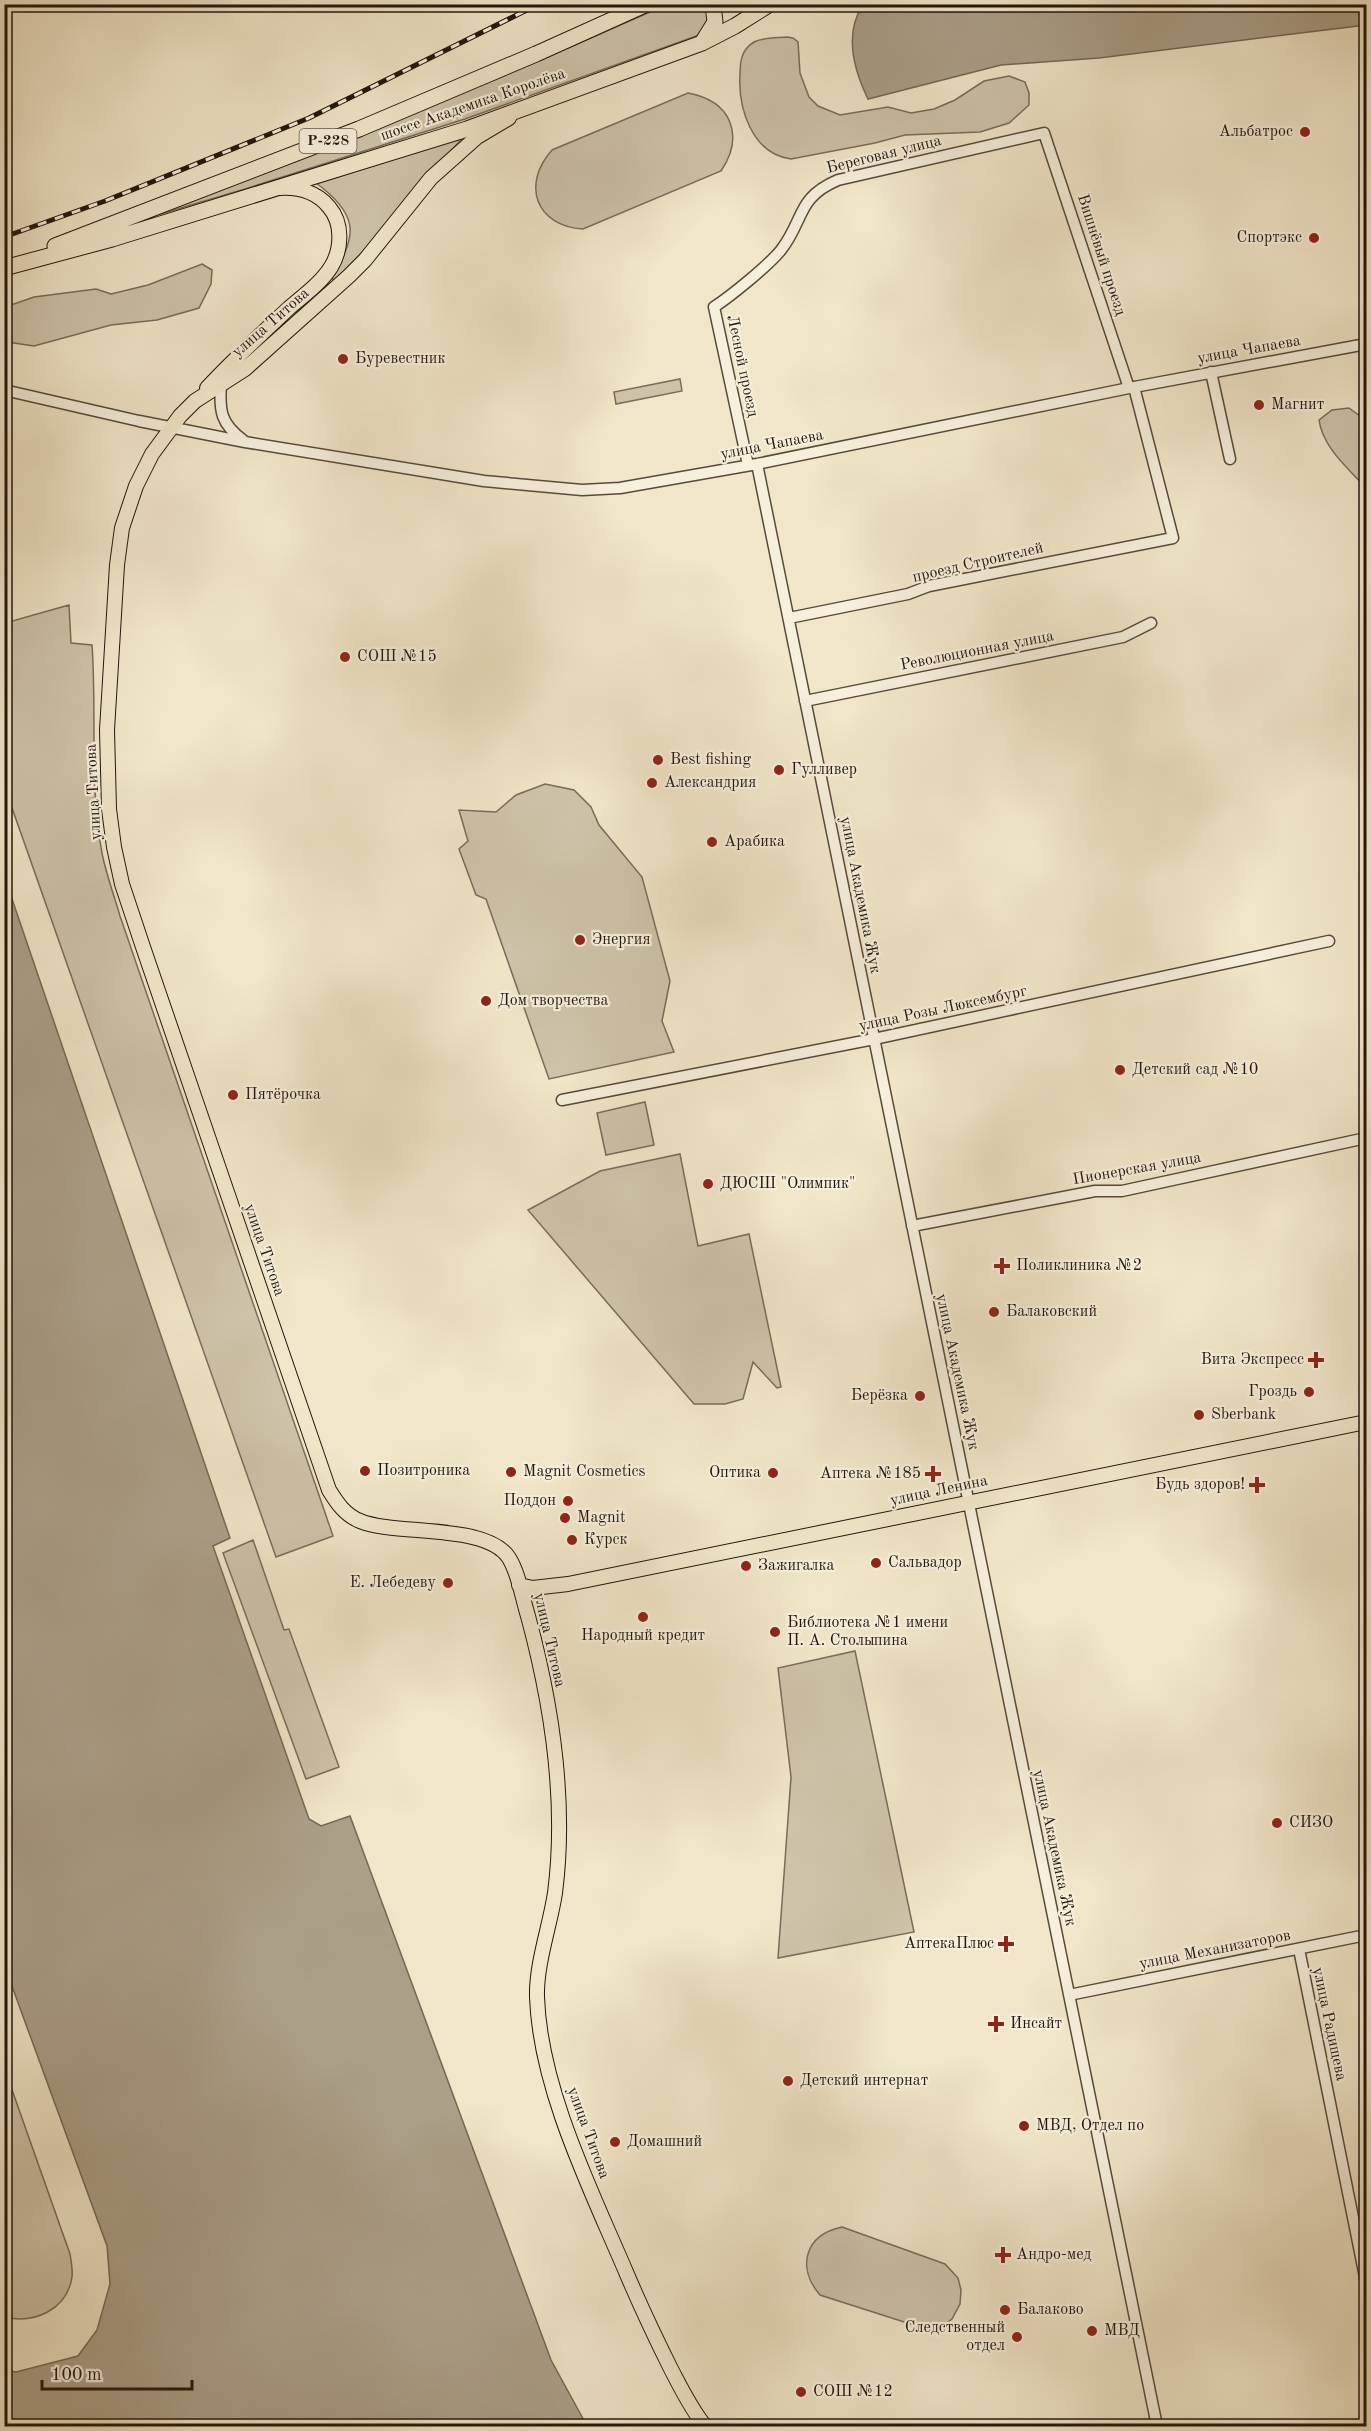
<svg xmlns="http://www.w3.org/2000/svg" width="1371" height="2431" viewBox="0 0 1371 2431" font-family="'Old Standard TT',serif">
<style>
.green{fill:#cec3a9;stroke:#786c5a;stroke-width:1.5}
.water{fill:#ab9f88;stroke:#746856;stroke-width:1.5}
.lines{fill:none;stroke-linecap:round;stroke-linejoin:round}
.minor-casing{stroke:#564a3a;stroke-width:13}
.major-casing{stroke:#22160b;stroke-width:16}
.highway-casing{stroke:#22160b;stroke-width:17}
.minor{stroke:#f6efdc;stroke-width:10}
.major{stroke:#f1e6c9;stroke-width:14}
.highway{stroke:#f1e6c9;stroke-width:15}
.rail-casing{stroke:#22160b;stroke-width:5}
.rail{stroke:#f6efdc;stroke-width:3;stroke-dasharray:9;stroke-linecap:butt}
.poi-dot{fill:#8f2418;stroke:#f6efdc;stroke-width:2}
.labels{text-anchor:middle;dominant-baseline:central;stroke-width:4.5;stroke-linejoin:round;paint-order:stroke}
.shield{fill:#f6efdc;stroke:#62574a;stroke-width:1.5}
.shield-label{font-size:15px;font-weight:bold;fill:#22160b}
.street-label{font-size:16px;fill:#22160b;stroke:#f6efdc}
.poi-label{font-size:16px;fill:#22160b;stroke:#f6efdc;text-anchor:start}
</style>
<rect width="100%" height="100%" fill="#f1e6c9"/>
<filter id="stains"><feTurbulence type="fractalNoise" baseFrequency=".00333" numOctaves="4"/><feColorMatrix values="0 0 0 0 .2 0 0 0 0 .09 0 0 0 0 .02 0 0 0 .5 -.17"/></filter>
<radialGradient id="worn" r=".72"><stop offset=".6" stop-color="#630" stop-opacity="0"/><stop offset="1" stop-color="#630" stop-opacity=".3"/></radialGradient>
<!-- green -->
<path class="green" d="M 666,5 L 704,5 C 709,17 709,22 702,34 L 465,119 L 245,189 L 117,227 L 359,135 L 529,65 Z
M 787,37 L 793,38 L 798,42 L 800,73 L 809,97 L 818,106 L 840,115 L 888,107 L 911,113 L 934,109 L 955,100 L 984,81 L 1009,76 L 1025,82 L 1029,93 L 1029,105 L 1009,123 L 980,132 L 905,135 L 875,143 L 791,159 C 752,154 738,108 740,75 C 740,62 741,50 754,42 C 763,37 777,38 787,37 Z
M 688,93 C 731,101 745,135 721,171 L 583,229 C 536,226 521,185 552,150 Z
M 462,139 C 417,184 381,237 334,281 L 331,277 C 360,235 357,213 316,183 Z
M 202,264 L 212,270 L 211,284 L 199,308 L 157,320 L 111,325 L 34,346 L 7,342 L 5,339 L 5,307 L 34,297 L 96,289 L 111,294 L 148,285 Z
M 680,379 L 682,391 L 616,404 L 614,392 Z
M 1349,408 L 1360,416 L 1366,428 L 1366,488 C 1348,468 1323,448 1319,420 L 1332,410 Z
M 69,605 L 71,643 L 92,645 C 97,714 89,785 102,853 C 106,874 114,895 120,916 L 333,1536 L 276,1557 L 5,788 L 5,623 Z
M 545,784 L 574,790 L 591,807 L 599,825 L 642,877 L 670,981 L 662,1021 L 674,1052 L 549,1079 L 486,899 L 476,895 L 459,849 L 468,841 L 459,810 L 496,812 L 516,795 Z
M 645,1102 L 654,1145 L 606,1155 L 597,1113 Z
M 680,1154 L 698,1246 L 749,1234 L 781,1387 L 777,1388 L 753,1362 L 743,1399 L 725,1404 L 694,1404 L 528,1210 L 600,1171 Z
M 253,1540 L 284,1630 L 289,1629 L 339,1767 L 306,1779 L 223,1553 Z
M 855,1651 L 914,1932 L 778,1958 L 791,1777 L 778,1668 Z
M 5,2070 L 70,2254 C 71,2261 73,2270 72,2277 C 67,2310 34,2324 5,2317 Z
M 842,2227 L 945,2264 L 958,2278 L 961,2290 L 960,2304 L 952,2319 L 941,2327 L 929,2330 L 820,2295 C 796,2267 805,2235 842,2227 Z"/>
<!-- water -->
<path class="water" d="M 863,5 L 1366,4 L 1366,25 L 1099,58 L 1001,65 L 868,99 C 854,70 844,33 863,5 Z
M 5,891 L 10,893 L 230,1538 L 213,1546 L 309,1819 L 321,1826 L 350,1816 L 551,2360 L 587,2426 L 5,2426 L 5,2370 L 16,2372 L 78,2356 L 97,2330 L 110,2284 L 107,2246 L 5,1967 Z"/>
<g class="lines">
<defs>
<path id="minor" d="M 1211,372 L 1230,459
M 221,385 C 219,411 221,424 243,440
M 4,390 L 139,421 L 245,442 L 484,481 L 582,490 L 620,488 L 757,464 L 1129,388 L 1366,344
M 757,464 L 1157,2426
M 748,465 L 714,307 C 731,296 769,265 781,250 C 805,219 796,198 838,180 L 1044,133 L 1129,388
M 789,618 L 908,594 L 929,586 L 1173,538 L 1134,387
M 805,701 L 1123,637 L 1151,623
M 562,1100 L 874,1039 L 1329,941
M 912,1226 L 1095,1191 L 1122,1191 L 1366,1138
M 1299,1949 L 1366,2282
M 1069,1995 L 1366,1935"/>
<path id="major" d="M 509,118 L 477,137 L 431,178 L 365,260 L 349,276 L 245,369 L 195,401 L 180,416 L 152,454 L 136,486 L 122,528 L 117,565 L 107,730 L 109,809 L 114,847 L 122,884 L 143,947 L 329,1490 C 337,1503 345,1515 360,1521 C 396,1536 487,1523 509,1558 C 519,1574 522,1597 528,1616 C 552,1705 567,1800 555,1893 C 550,1926 536,1964 537,1997 C 540,2088 591,2190 626,2272 C 640,2305 655,2337 671,2369 C 681,2388 691,2409 705,2426
M 207,388 C 233,360 261,334 289,308 C 303,296 321,283 331,267 C 342,249 343,223 329,207 C 317,192 298,187 280,188
M 519,1585 L 533,1588 L 568,1584 L 1366,1422"/>
<path id="highway" d="M 702,43 L 715,22 L 713,4
M 55,246 L 359,129 L 536,54 L 647,4
M 4,268 L 112,239 L 467,129 L 702,43 L 735,26 L 770,4"/>
</defs>
<!-- minor casing -->
<use href="#minor" class="minor-casing"/>
<!-- major casing -->
<use href="#major" class="major-casing"/>
<!-- highway casing -->
<use href="#highway" class="highway-casing"/>
<!-- minor -->
<use href="#minor" class="minor"/>
<!-- major -->
<use href="#major" class="major"/>
<!-- highway -->
<use href="#highway" class="highway"/>
<defs>
<path id="rail" d="M 4,237 L 105,201 L 309,118 L 539,4"/>
</defs>
<!-- rail casing -->
<use href="#rail" class="rail-casing"/>
<!-- rail -->
<use href="#rail" class="rail"/>
</g>
<!-- markers -->
<g class="poi-dot">
<circle cx="1305" cy="132" r="6"/>
<circle cx="1314" cy="238" r="6"/>
<circle cx="343" cy="359" r="6"/>
<circle cx="1259" cy="405" r="6"/>
<circle cx="345" cy="657" r="6"/>
<circle cx="658" cy="760" r="6"/>
<circle cx="779" cy="770" r="6"/>
<circle cx="652" cy="783" r="6"/>
<circle cx="712" cy="842" r="6"/>
<circle cx="580" cy="940" r="6"/>
<circle cx="486" cy="1001" r="6"/>
<circle cx="1120" cy="1070" r="6"/>
<circle cx="233" cy="1095" r="6"/>
<circle cx="708" cy="1184" r="6"/>
<path d="M999 1257h6v6h6v6h-6v6h-6v-6h-6v-6h6z"/>
<circle cx="994" cy="1312" r="6"/>
<path d="M1313 1351h6v6h6v6h-6v6h-6v-6h-6v-6h6z"/>
<circle cx="1309" cy="1392" r="6"/>
<circle cx="920" cy="1396" r="6"/>
<circle cx="1199" cy="1415" r="6"/>
<circle cx="365" cy="1471" r="6"/>
<circle cx="511" cy="1472" r="6"/>
<circle cx="773" cy="1473" r="6"/>
<path d="M930 1465h6v6h6v6h-6v6h-6v-6h-6v-6h6z"/>
<path d="M1254 1476h6v6h6v6h-6v6h-6v-6h-6v-6h6z"/>
<circle cx="568" cy="1501" r="6"/>
<circle cx="565" cy="1518" r="6"/>
<circle cx="572" cy="1540" r="6"/>
<circle cx="876" cy="1563" r="6"/>
<circle cx="746" cy="1566" r="6"/>
<circle cx="448" cy="1583" r="6"/>
<circle cx="643" cy="1617" r="6"/>
<circle cx="775" cy="1632" r="6"/>
<circle cx="1277" cy="1823" r="6"/>
<path d="M1003 1935h6v6h6v6h-6v6h-6v-6h-6v-6h6z"/>
<path d="M993 2015h6v6h6v6h-6v6h-6v-6h-6v-6h6z"/>
<circle cx="788" cy="2081" r="6"/>
<circle cx="1024" cy="2126" r="6"/>
<circle cx="615" cy="2142" r="6"/>
<path d="M1000 2246h6v6h6v6h-6v6h-6v-6h-6v-6h6z"/>
<circle cx="1005" cy="2310" r="6"/>
<circle cx="1092" cy="2331" r="6"/>
<circle cx="1017" cy="2337" r="6"/>
<circle cx="801" cy="2392" r="6"/>
</g>
<g class="labels">
<!-- shield labels -->
<rect class="shield" x="299.5" y="129" width="57" height="24" rx="4.5"/>
<g class="shield-label">
<text x="328" y="141">Р-228</text>
</g>
<!-- street labels -->
<g class="street-label">
<text transform="translate(473 105) rotate(-19)">шоссе Академика Королёва</text>
<text transform="translate(884 155) rotate(-14)">Береговая улица</text>
<text transform="translate(1101 255) rotate(72)">Вишнёвый проезд</text>
<text transform="translate(271 323) rotate(-41)">улица Титова</text>
<text transform="translate(1249 350) rotate(-10)">улица Чапаева</text>
<text transform="translate(742 366) rotate(78)">Лесной проезд</text>
<text transform="translate(772 445) rotate(-11)">улица Чапаева</text>
<text transform="translate(978 563) rotate(-13)">проезд Строителей</text>
<text transform="translate(977 651) rotate(-11)">Революционная улица</text>
<text transform="translate(94 792) rotate(-93)">улица Титова</text>
<text transform="translate(860 895) rotate(79)">улица Академика Жук</text>
<text transform="translate(943 1009) rotate(-12)">улица Розы Люксембург</text>
<text transform="translate(1137 1169) rotate(-10)">Пионерская улица</text>
<text transform="translate(264 1250) rotate(71)">улица Титова</text>
<text transform="translate(957 1372) rotate(78)">улица Академика Жук</text>
<text transform="translate(939 1491) rotate(-12)">улица Ленина</text>
<text transform="translate(549 1640) rotate(77)">улица Титова</text>
<text transform="translate(1054 1848) rotate(78)">улица Академика Жук</text>
<text transform="translate(1215 1950) rotate(-11)">улица Механизаторов</text>
<text transform="translate(1329 2024) rotate(78)">улица Радищева</text>
<text transform="translate(588 2133) rotate(70)">улица Титова</text>
</g>
<!-- poi labels -->
<g class="poi-label">
<text x="1293" y="132" text-anchor="end">Альбатрос</text>
<text x="1302" y="238" text-anchor="end">Спортэкс</text>
<text x="355" y="359">Буревестник</text>
<text x="1271" y="405">Магнит</text>
<text x="357" y="657">СОШ №15</text>
<text x="670" y="760">Best fishing</text>
<text x="791" y="770">Гулливер</text>
<text x="664" y="783">Александрия</text>
<text x="724" y="842">Арабика</text>
<text x="592" y="940">Энергия</text>
<text x="498" y="1001">Дом творчества</text>
<text x="1132" y="1070">Детский сад №10</text>
<text x="245" y="1095">Пятёрочка</text>
<text x="720" y="1184">ДЮСШ "Олимпик"</text>
<text x="1016" y="1266">Поликлиника №2</text>
<text x="1006" y="1312">Балаковский</text>
<text x="1304" y="1360" text-anchor="end">Вита Экспресс</text>
<text x="1297" y="1392" text-anchor="end">Гроздь</text>
<text x="908" y="1396" text-anchor="end">Берёзка</text>
<text x="1211" y="1415">Sberbank</text>
<text x="377" y="1471">Позитроника</text>
<text x="523" y="1472">Magnit Cosmetics</text>
<text x="761" y="1473" text-anchor="end">Оптика</text>
<text x="921" y="1474" text-anchor="end">Аптека №185</text>
<text x="1245" y="1485" text-anchor="end">Будь здоров!</text>
<text x="556" y="1501" text-anchor="end">Поддон</text>
<text x="577" y="1518">Magnit</text>
<text x="584" y="1540">Курск</text>
<text x="888" y="1563">Сальвадор</text>
<text x="758" y="1566">Зажигалка</text>
<text x="436" y="1583" text-anchor="end">Е. Лебедеву</text>
<text x="787" y="1623">Библиотека №1 имени<tspan x="787" dy="18">П. А. Столыпина</tspan></text>
<text x="643" y="1636" text-anchor="middle">Народный кредит</text>
<text x="1289" y="1823">СИЗО</text>
<text x="994" y="1944" text-anchor="end">АптекаПлюс</text>
<text x="1010" y="2024">Инсайт</text>
<text x="800" y="2081">Детский интернат</text>
<text x="1036" y="2126">МВД, Отдел по</text>
<text x="627" y="2142">Домашний</text>
<text x="1016" y="2255">Андро-мед</text>
<text x="1017" y="2310">Балаково</text>
<text x="1005" y="2328" text-anchor="end">Следственный<tspan x="1005" dy="18">отдел</tspan></text>
<text x="1104" y="2331">МВД</text>
<text x="813" y="2392">СОШ №12</text>
</g>
</g>
<!-- margin -->
<rect width="1371" height="2431" fill="none" stroke="#f1e6c9" stroke-width="24"/>
<rect x="6" y="6" width="1359" height="2419" fill="none" stroke="#22160b" stroke-width="3"/>
<rect x="12" y="12" width="1347" height="2407" fill="none" stroke="#22160b" stroke-width="1.5"/>
<!-- scale -->
<path d="M42 2380v9h150v-9" fill="none" stroke="#22160b" stroke-width="3"/>
<text x="51" y="2380" font-size="18" fill="#22160b" stroke="#f6efdc" stroke-width="4.5" paint-order="stroke">100 m</text>
<rect width="100%" height="100%" filter="url(#stains)"/>
<rect width="100%" height="100%" fill="url(#worn)"/>
</svg>
